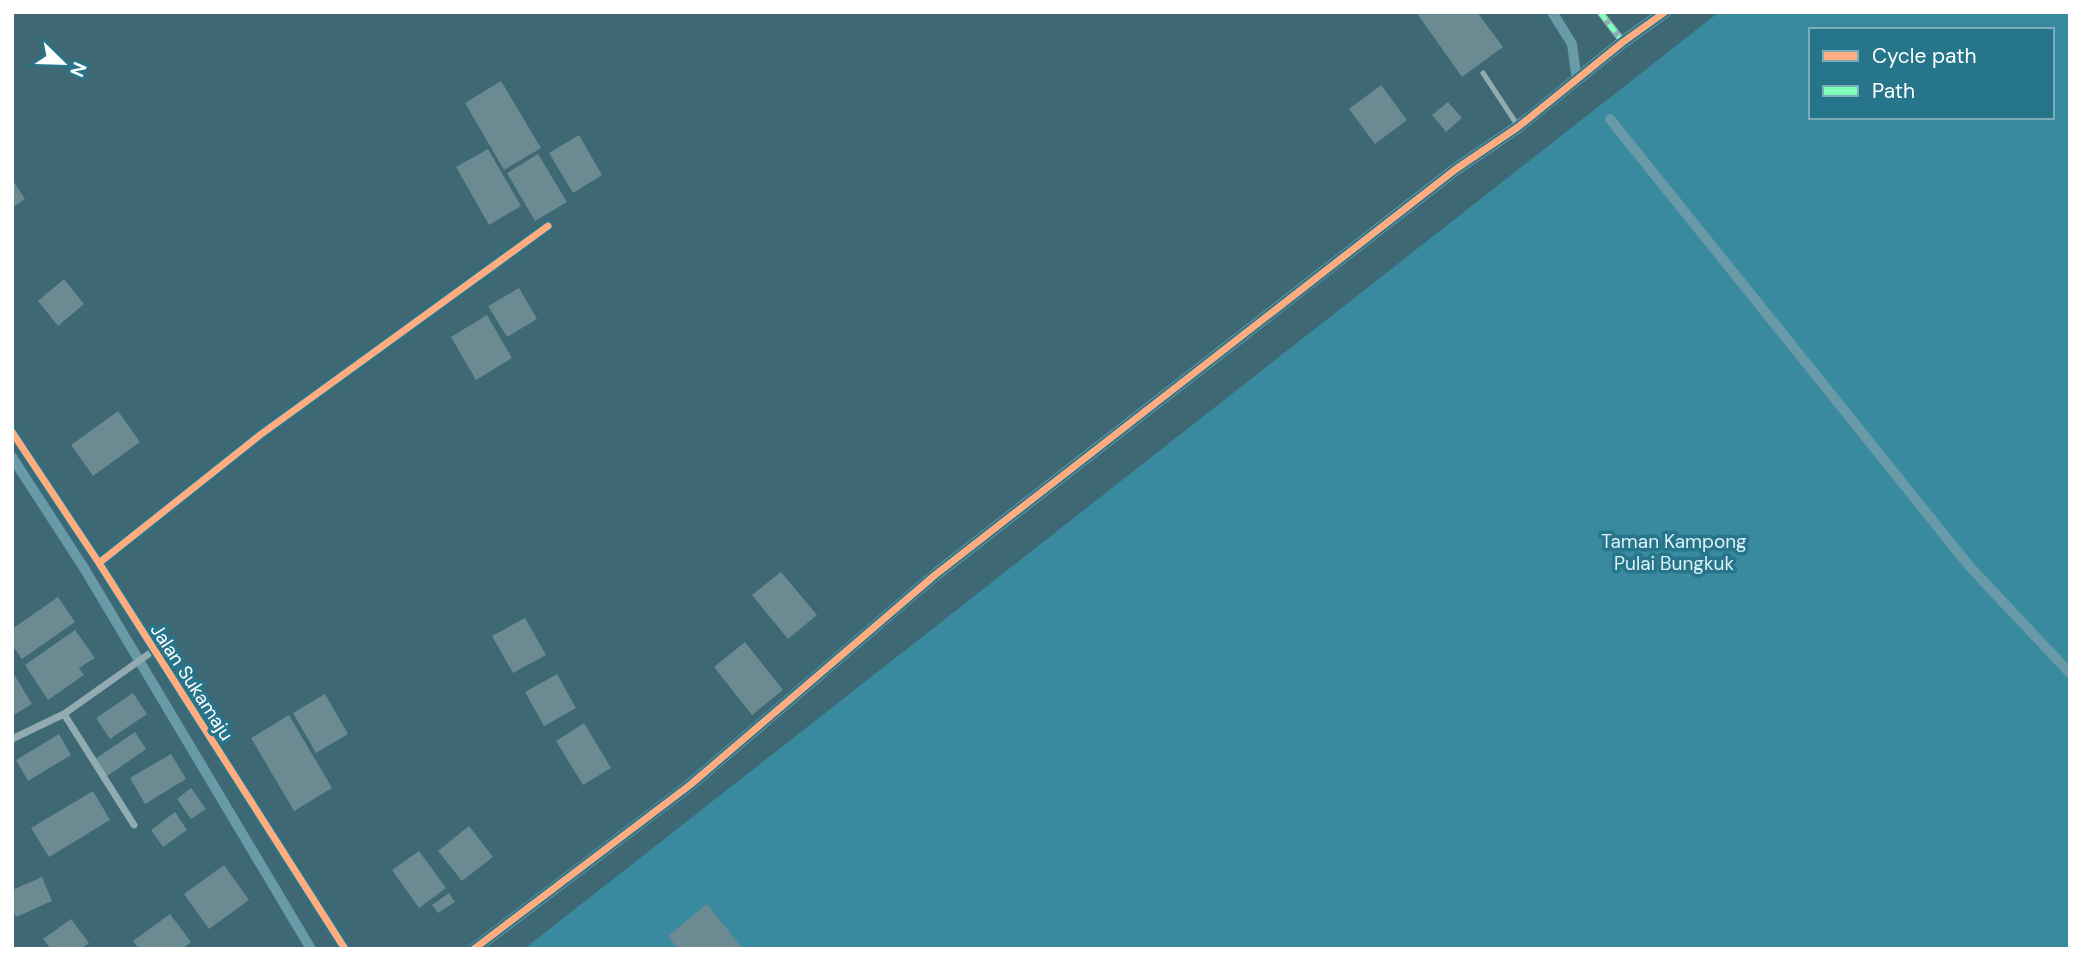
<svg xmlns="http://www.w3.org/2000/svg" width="2082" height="961" viewBox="0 0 2082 961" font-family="'DM Sans',sans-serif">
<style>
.green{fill:#398a9e;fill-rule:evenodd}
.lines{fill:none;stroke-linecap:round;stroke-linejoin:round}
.stream{stroke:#689aa7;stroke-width:10}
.building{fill:#6b8a92}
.service{stroke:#91abb1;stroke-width:5}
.minor{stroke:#91abb1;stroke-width:7}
.tertiary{stroke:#91abb1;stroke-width:12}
.quiet{stroke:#80ffba;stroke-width:5;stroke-dasharray:10 5;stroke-linecap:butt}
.cycleway-casing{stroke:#27758a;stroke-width:11}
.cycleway{stroke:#ffac80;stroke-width:7}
.labels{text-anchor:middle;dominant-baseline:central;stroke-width:7;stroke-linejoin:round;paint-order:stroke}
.park-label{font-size:19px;fill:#dbf2f7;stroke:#27758a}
.street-label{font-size:19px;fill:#fff;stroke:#27758a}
</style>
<rect width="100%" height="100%" fill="#3d6874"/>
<!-- green -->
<path class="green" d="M 1719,12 L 2070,12 L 2070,949 L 524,949 ZM 1811,30 L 2052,30 L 2052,117 L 1811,117 Z"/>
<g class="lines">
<!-- stream -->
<path class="stream" d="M 1552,12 L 1572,44 L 1576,74
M 1610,119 L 1970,567 L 2070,673
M 12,457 L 84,568 L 311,949"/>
</g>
<!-- building -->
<path class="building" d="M 1416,12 L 1477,12 L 1503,47 L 1462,77 Z
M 501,81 L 541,148 L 504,170 L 465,103 Z
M 1381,85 L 1407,120 L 1375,144 L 1349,109 Z
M 1448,102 L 1462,118 L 1446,132 L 1432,115 Z
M 579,135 L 602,175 L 573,193 L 549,153 Z
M 488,149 L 521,206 L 489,225 L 456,167 Z
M 538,154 L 567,202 L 535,221 L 507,173 Z
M 12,179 L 25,199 L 12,208 Z
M 64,279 L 84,304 L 58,326 L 38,301 Z
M 519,288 L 537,319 L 507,337 L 488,306 Z
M 487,315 L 512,358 L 476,380 L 451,337 Z
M 118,411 L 140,442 L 93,476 L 71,445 Z
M 781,572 L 817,615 L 788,639 L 752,595 Z
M 58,597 L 75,622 L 22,659 L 12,645 L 12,629 Z
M 525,618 L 546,655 L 513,673 L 492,636 Z
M 75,630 L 95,658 L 79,668 L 84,675 L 48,700 L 25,665 Z
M 745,642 L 783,690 L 752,715 L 714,667 Z
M 12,671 L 32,704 L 12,716 Z
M 557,674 L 576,708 L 544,726 L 525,692 Z
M 133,693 L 147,714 L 110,739 L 96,718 Z
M 325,694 L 348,734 L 316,753 L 293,713 Z
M 289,715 L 332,788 L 294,811 L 251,738 Z
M 584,723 L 611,768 L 583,785 L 556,741 Z
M 135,732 L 146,749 L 106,777 L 95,759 Z
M 59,734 L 71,755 L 28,781 L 16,760 Z
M 171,754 L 186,779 L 145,804 L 130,778 Z
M 191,788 L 206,809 L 191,819 L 177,799 Z
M 93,791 L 110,820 L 49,857 L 31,828 Z
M 175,812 L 187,830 L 163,847 L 151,830 Z
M 469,826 L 493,857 L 462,881 L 438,851 Z
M 419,851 L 446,888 L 419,908 L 392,870 Z
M 224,865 L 249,900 L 209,929 L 184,894 Z
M 42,877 L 52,901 L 16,917 L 12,908 L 12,890 Z
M 449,893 L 455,902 L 438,913 L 432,905 Z
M 707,904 L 743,949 L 678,949 L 668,936 Z
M 170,914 L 191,942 L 182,949 L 139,949 L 133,941 Z
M 71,919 L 89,943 L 81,949 L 51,949 L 43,939 Z"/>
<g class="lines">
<!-- service -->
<path class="service" d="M 1483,73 L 1518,126"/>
<!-- minor -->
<path class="minor" d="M 1600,12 L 1623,42
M 12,432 L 99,563 L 345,949
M 99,563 L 260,435 L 548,226
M 64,714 L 153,651
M 12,739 L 64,714 L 134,825"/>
<!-- tertiary -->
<path class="tertiary" d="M 474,949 L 690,785 L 935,575 L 1456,169 L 1518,127 L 1623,42 L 1665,12"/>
<!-- quiet -->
<path class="quiet" d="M 1600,12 L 1623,42"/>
<defs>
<path id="cycleway" d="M 12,432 L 99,563 L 345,949
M 99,563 L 260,435 L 548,226
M 474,949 L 690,785 L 935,575 L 1456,169 L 1518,127 L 1623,42 L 1665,12"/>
</defs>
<!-- cycleway casing -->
<use href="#cycleway" class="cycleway-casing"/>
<!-- cycleway -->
<use href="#cycleway" class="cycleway"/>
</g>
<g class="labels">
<!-- park labels -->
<g class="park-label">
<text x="1674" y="541">Taman Kampong<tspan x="1674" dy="22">Pulai Bungkuk</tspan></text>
</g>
<!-- street labels -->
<g class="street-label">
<text transform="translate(192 682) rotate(57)">Jalan Sukamaju</text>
</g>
</g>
<!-- border -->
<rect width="2082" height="961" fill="none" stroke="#ffffff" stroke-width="28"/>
<!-- legend -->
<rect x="1809" y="28" width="245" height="91" fill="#27758a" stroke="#7dacb9" stroke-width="2"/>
<rect x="1823" y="51" width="35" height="10" fill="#ffac80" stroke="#7dacb9" stroke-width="2"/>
<text x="1872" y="63" font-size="21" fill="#ffffff">Cycle path</text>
<rect x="1823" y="86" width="35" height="10" fill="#80ffba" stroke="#7dacb9" stroke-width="2"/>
<text x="1872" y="98" font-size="21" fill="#ffffff">Path</text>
<!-- north arrow -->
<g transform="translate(63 63) rotate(113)" stroke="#27758a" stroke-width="5" paint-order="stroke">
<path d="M0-5L12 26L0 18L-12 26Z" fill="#ffffff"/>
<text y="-10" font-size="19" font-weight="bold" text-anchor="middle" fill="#ffffff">N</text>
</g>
</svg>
